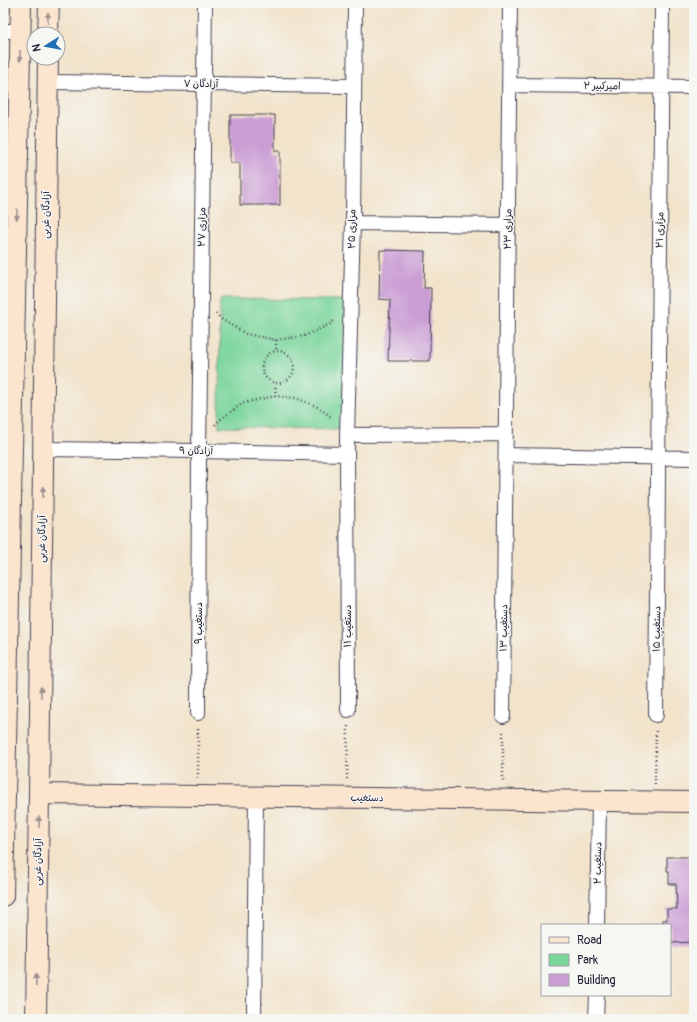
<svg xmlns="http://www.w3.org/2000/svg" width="697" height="1022" viewBox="0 0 697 1022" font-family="Pangolin,'Playpen Sans Arabic',sans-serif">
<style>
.green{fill:#7ad59b;stroke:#4e7c6b}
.building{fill:#ca9dd4}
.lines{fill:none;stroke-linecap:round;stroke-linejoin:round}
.street-casing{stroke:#413f50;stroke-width:16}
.secondary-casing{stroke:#413f50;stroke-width:22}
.path{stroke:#413f50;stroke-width:2.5;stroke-dasharray:1 3;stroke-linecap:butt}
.street{stroke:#fff;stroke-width:14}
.secondary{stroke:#fbe5cf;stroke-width:20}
.oneway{fill:#998d8c}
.labels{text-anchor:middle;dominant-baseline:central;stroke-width:3;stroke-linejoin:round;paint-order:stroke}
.street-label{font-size:10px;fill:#22223b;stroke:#f6f6f2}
</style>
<rect width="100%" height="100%" fill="#f6f6f2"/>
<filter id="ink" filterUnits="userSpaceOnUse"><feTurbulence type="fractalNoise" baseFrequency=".025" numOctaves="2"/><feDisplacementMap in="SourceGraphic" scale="8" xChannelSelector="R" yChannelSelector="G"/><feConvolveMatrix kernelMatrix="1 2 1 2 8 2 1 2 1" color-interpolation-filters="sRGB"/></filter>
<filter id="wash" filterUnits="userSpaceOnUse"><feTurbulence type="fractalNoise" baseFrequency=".012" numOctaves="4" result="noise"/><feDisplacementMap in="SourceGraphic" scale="16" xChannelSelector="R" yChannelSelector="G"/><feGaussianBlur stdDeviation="0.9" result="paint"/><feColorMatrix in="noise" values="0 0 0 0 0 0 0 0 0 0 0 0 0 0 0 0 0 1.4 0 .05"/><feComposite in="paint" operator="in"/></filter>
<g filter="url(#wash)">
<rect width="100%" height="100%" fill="#f2e3ca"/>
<!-- green -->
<path class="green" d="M 220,299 L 346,300 L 345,429 L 219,427 Z"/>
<g id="blocks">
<!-- building -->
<path class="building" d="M 230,115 L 275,115 L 275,151 L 280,151 L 280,205 L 240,205 L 240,163 L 230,163 Z
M 380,250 L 425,251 L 424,288 L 431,288 L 430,361 L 388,361 L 390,300 L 379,299 Z
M 667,857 L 694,857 L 694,942 L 670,943 L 670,925 L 663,925 L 663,920 L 667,920 L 667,909 L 677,909 L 676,884 L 669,884 L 669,871 L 667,871 Z"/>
</g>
</g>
<g filter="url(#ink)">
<use href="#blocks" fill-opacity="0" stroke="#413f50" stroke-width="1"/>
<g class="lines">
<defs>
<path id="street" d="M 3,31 L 20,31
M 48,82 L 354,86
M 509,85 L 694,87
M 353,223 L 508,225
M 347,435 L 506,434
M 44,449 L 199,451 L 347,454
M 506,455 L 694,458
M 348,710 L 347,435 L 353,223 L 355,3
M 198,713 L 199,451 L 205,3
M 656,715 L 662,3
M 503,716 L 510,3
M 597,925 L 599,801
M 254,1019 L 256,797
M 596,1019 L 597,995"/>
<path id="secondary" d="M 48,34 L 49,3
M 39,794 L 694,802
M 3,896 L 21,3
M 36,1019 L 39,794 L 48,58"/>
</defs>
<!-- street casing -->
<use href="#street" class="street-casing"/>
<!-- secondary casing -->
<use href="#secondary" class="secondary-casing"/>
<!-- path -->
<path class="path" d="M 216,313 L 221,319 L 246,334 L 276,340 L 304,336 L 330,324 L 335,319
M 276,340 L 276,351
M262 367a16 16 0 1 1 32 0a16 16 0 1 1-32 0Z
M 275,396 L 276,384
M 215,425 L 217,422 L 243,403 L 275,396 L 296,398 L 316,406 L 333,418
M 198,778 L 198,727
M 347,779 L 348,724
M 503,781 L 503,730
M 655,784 L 656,729"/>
<!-- street -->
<use href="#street" class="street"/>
<!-- secondary -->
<use href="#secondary" class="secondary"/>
</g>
<!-- one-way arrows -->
<defs><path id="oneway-solid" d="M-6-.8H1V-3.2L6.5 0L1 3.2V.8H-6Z"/></defs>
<g class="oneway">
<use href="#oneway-solid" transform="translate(48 18) rotate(-89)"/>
<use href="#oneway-solid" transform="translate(20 56) rotate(91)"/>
<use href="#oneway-solid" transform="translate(17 214) rotate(91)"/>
<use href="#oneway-solid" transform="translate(43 492) rotate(-89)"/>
<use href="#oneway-solid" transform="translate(41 692) rotate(-89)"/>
<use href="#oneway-solid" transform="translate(39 822) rotate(-89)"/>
<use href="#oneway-solid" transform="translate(36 980) rotate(-89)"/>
</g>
</g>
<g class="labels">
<!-- street labels -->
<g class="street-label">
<text transform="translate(201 84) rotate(1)">آزادگان ۷</text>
<text transform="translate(602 86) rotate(1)">امیرکبیر ۲</text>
<text transform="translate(46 215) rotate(-89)">آزادگان غربی</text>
<text transform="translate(202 227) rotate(-89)">مزاری ۲۷</text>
<text transform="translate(352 229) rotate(-89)">مزاری ۲۵</text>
<text transform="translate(508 229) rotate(-89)">مزاری ۲۳</text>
<text transform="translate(660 230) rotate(-89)">مزاری ۲۱</text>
<text transform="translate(196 451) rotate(1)">آزادگان ۹</text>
<text transform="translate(42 539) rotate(-89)">آزادگان غربی</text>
<text transform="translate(199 623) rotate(-90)">دستغیب ۹</text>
<text transform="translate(348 626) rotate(-90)">دستغیب ۱۱</text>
<text transform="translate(504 628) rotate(-89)">دستغیب ۱۳</text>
<text transform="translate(657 629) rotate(-89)">دستغیب ۱۵</text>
<text transform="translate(367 798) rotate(1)">دستغیب</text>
<text transform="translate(38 862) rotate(-89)">آزادگان غربی</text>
<text transform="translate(598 863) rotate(-89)">دستغیب ۲</text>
</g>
</g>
<!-- margin -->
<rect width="697" height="1022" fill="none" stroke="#f6f6f2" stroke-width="16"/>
<!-- legend -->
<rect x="541" y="924" width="130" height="72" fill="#f6f6f2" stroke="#a1a1a9"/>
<rect x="549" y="937" width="20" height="6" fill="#fbe5cf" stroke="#a1a1a9"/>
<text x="577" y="944" font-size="12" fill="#22223b">Road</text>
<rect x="549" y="954" width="20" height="12" fill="#7ad59b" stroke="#a1a1a9"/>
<text x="577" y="964" font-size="12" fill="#22223b">Park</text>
<rect x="549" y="974" width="20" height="12" fill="#ca9dd4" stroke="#a1a1a9"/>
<text x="577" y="984" font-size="12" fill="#22223b">Building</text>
<!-- north arrow -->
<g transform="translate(46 46) rotate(259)"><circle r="19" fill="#f6f6f2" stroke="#a1a1a9"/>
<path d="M0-3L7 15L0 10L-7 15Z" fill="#1f6fb2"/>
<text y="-6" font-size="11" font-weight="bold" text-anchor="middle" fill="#22223b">N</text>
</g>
</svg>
